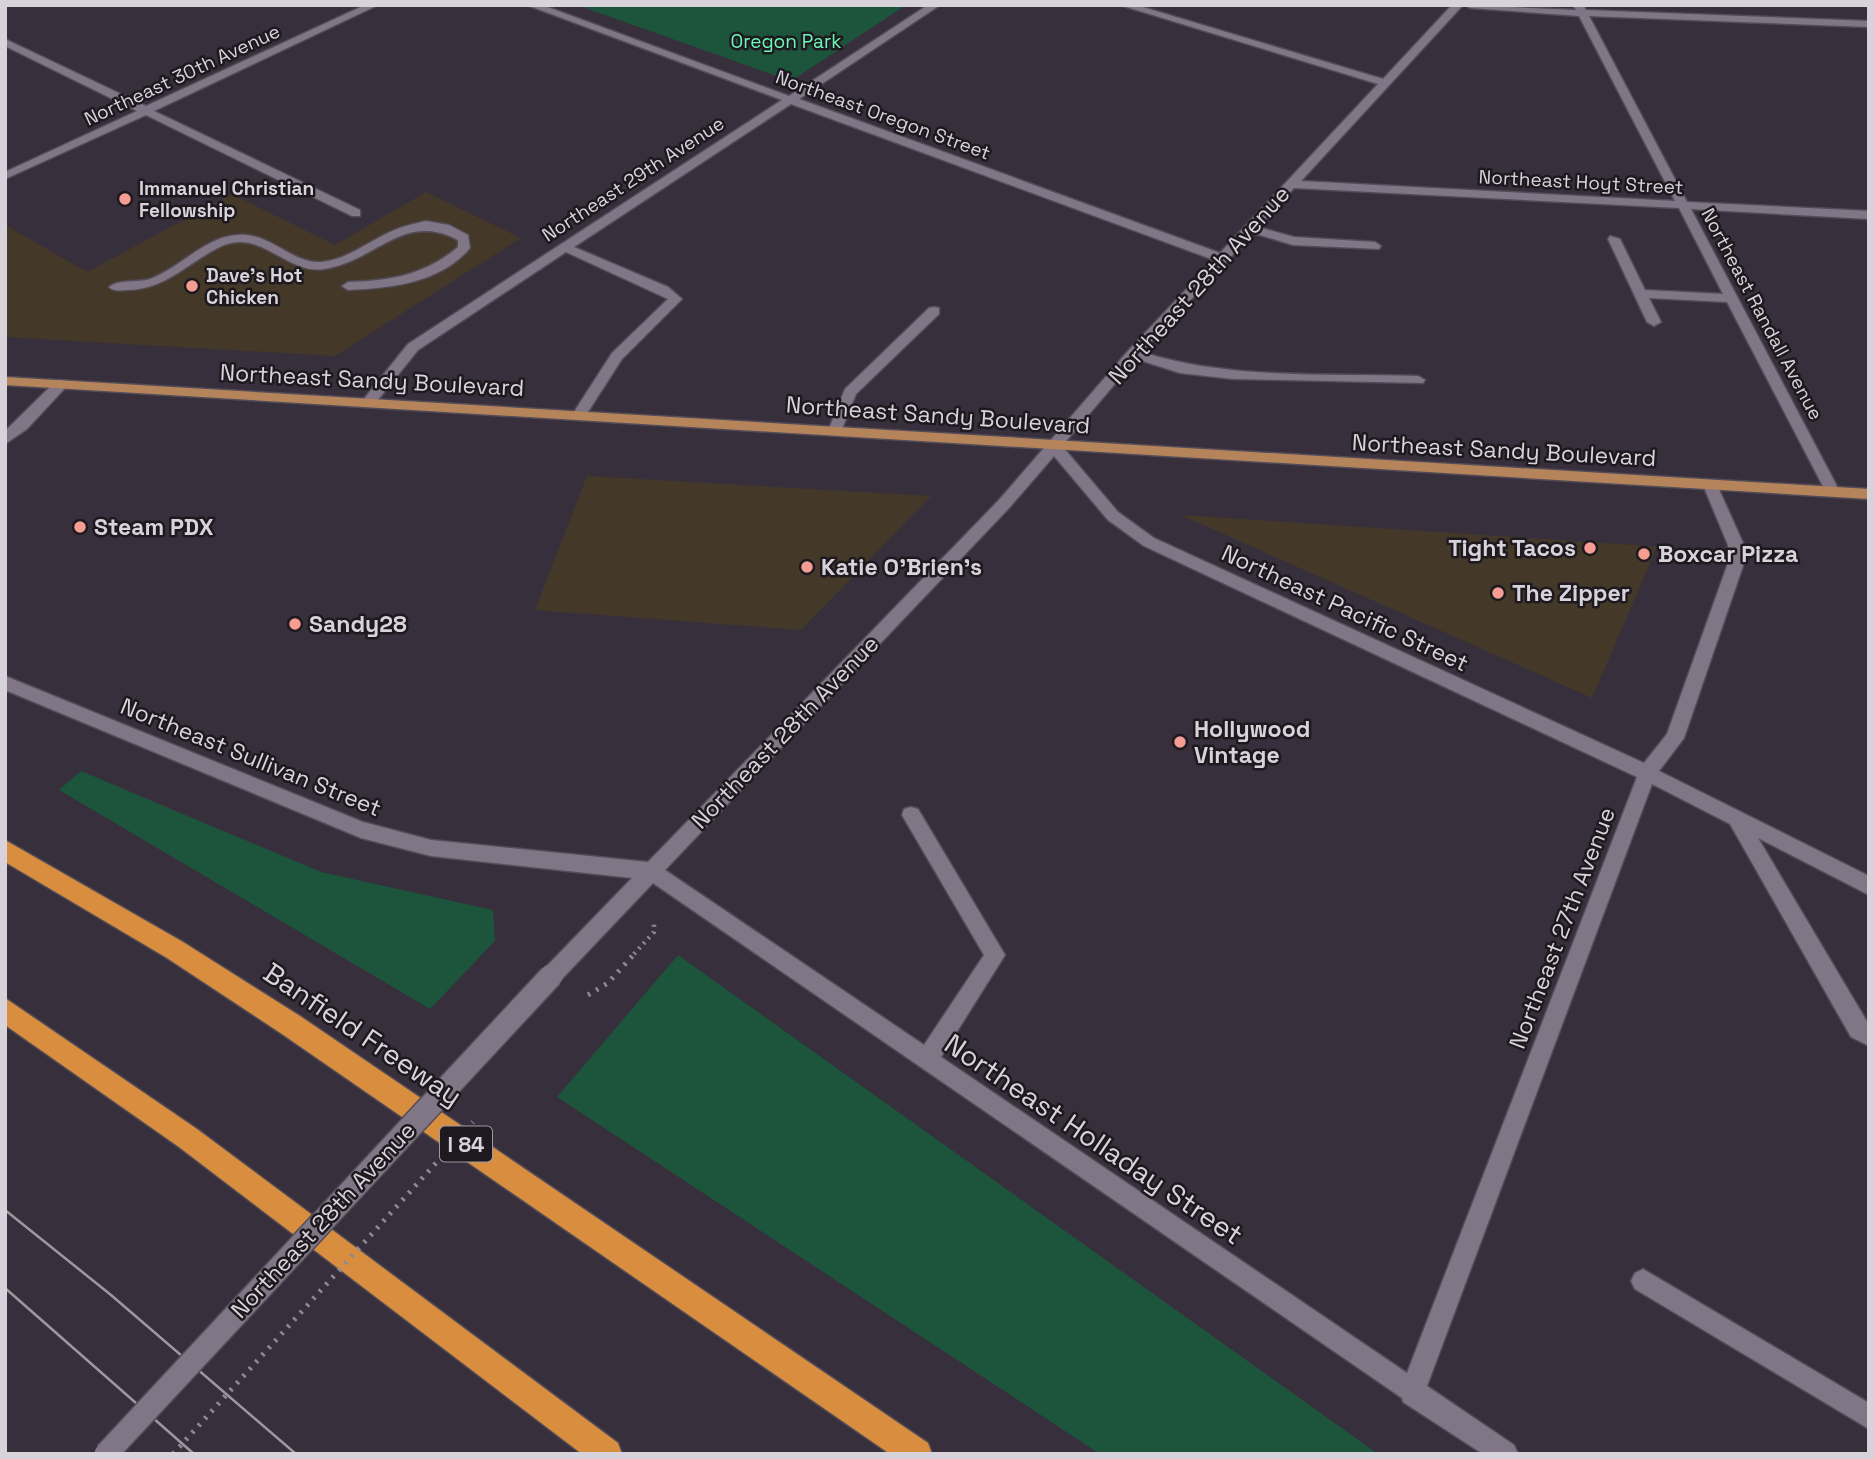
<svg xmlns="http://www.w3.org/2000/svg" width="1874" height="1459" viewBox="0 0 1874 1459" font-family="'Space Grotesk',sans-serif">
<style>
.commercial{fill:#443929}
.green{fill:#1d543c}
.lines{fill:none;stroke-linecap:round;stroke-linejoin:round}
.minor-casing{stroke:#534c57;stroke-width:3}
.major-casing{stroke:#534c57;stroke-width:3}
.highway-casing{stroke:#534c57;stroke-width:3}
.path-far1{stroke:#8f8993;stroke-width:4.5;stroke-dasharray:2 5;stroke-linecap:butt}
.path{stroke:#8f8993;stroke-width:5;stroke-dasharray:2.5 7;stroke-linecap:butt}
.minor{fill:#807685;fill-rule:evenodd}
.major{fill:#b5845b;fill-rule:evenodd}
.highway{fill:#d98e3f;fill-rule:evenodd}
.tram{stroke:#9e97a1;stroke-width:2.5}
.minor-bridge-casing{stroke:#534c57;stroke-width:26;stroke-linecap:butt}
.path-bridge{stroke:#8f8993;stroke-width:5;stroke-dasharray:2.5 7;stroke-linecap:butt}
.minor-bridge{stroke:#807685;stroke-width:23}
.poi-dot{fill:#f59c93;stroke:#1d191f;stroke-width:2.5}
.labels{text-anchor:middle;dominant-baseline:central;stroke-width:5;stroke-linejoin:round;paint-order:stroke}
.far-park-label{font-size:19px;fill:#6cf8bb;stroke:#1d191f}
.far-street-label{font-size:19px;fill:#d8d3db;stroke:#1d191f}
.far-poi-label{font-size:19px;font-weight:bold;fill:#d8d3db;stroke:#1d191f;text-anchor:start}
.shield{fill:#1d191f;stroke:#a09ba3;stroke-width:2}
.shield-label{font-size:21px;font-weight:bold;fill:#d8d3db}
.street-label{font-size:23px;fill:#d8d3db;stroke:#1d191f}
.poi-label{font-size:23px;font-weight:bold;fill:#d8d3db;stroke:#1d191f;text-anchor:start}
.near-street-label{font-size:28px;fill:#d8d3db;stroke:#1d191f}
</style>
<rect width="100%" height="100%" fill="#372f3c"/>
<!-- commercial -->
<path class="commercial" d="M 426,192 L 521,238 L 335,356 L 5,337 L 5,225 L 87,272 L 232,194 L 335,245 Z
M 587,476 L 931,496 L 801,630 L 535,610 Z
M 1181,515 L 1650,546 L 1657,547 L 1592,698 Z"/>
<!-- green -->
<path class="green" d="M 577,5 L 906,5 L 791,81 Z
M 81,771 L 321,872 L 493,910 L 495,941 L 430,1009 L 59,790 Z
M 678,955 L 1378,1454 L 1100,1454 L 557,1097 Z"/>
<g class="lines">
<defs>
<path id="minor" d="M 365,5 L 378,5 L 154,111 L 360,210 L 360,216 L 352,216 L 146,115 L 5,179 L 5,172 L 137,111 L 5,46 L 5,39 L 146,106 Z
M 527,5 L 542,5 L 789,96 L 928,5 L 940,5 L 799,99 L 1220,253 L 1378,84 L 1120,5 L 1136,5 L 1383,79 L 1452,5 L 1463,5 L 1301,181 L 1675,201 L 1579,16 L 1470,8 L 1465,5 L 1576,10 L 1573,5 L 1583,5 L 1586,10 L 1869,21 L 1869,27 L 1589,16 L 1687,202 L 1869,211 L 1869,219 L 1691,209 L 1840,492 L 1838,496 L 1828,496 L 1826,492 L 1727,302 L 1649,298 L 1661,322 L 1654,326 L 1647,322 L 1608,239 L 1610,236 L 1620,239 L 1645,290 L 1723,294 L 1679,208 L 1294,188 L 1258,227 L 1294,237 L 1375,242 L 1381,246 L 1379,249 L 1293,245 L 1253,233 L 1142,352 C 1230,380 1327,373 1418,376 L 1425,380 L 1423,383 L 1233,379 L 1180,373 L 1136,359 L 1062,446 L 1118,512 L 1154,538 L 1644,763 L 1667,734 L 1727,566 L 1728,545 L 1703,485 L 1710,480 L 1717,485 L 1744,545 L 1743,566 L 1684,738 L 1659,771 L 1869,876 L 1869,895 L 1758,838 L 1869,1025 L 1869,1046 L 1851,1037 L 1730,824 L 1652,784 L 1427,1386 L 1514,1445 L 1518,1454 L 1483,1454 L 1403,1402 L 1402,1398 L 653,883 L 558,983 L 551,986 L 544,983 L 541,976 L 544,969 L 632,878 L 431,856 L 361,838 L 5,690 L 5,676 L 363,822 L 431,840 L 648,862 L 999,500 L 1128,351 L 1214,260 L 791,104 L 574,247 L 668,287 L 682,299 L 622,359 L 584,418 L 574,418 L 572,415 L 612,353 L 668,299 L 566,252 L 418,350 L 373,406 L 363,406 L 363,400 L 408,344 L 782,100 ZM 1054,456 L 1108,520 L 1144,546 L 1637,777 L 1407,1373 L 941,1057 L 1005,955 L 918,809 L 911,807 L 904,809 L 902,815 L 984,955 L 924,1045 L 665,870 L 1009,508 Z
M 426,221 L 449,225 L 468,235 L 470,248 C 440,283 392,288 348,290 L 342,286 L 348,282 C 390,281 425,275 458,247 L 458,240 C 403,211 377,261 324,269 C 288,275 262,230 224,245 C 190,260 168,289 128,290 C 121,290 114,292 109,287 C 118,279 137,283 150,279 C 183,267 208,232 246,235 C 273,237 295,264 321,262 C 346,260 368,242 390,232 C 402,226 413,224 426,221 Z
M 934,307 L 939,308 L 939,314 L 856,394 L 840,434 L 830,434 L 828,431 L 845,389 L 929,308 Z
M 61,380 L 66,381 L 66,387 L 27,429 L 5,444 L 5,431 L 56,381 Z
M 1643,1269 L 1869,1403 L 1869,1429 L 1635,1289 L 1631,1281 L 1635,1273 Z"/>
<path id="major" d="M 5,377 L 1869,489 L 1869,499 L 5,385 Z"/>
<path id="highway" d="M 5,840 L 183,942 L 300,1016 L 928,1443 L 932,1454 L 890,1454 L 282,1034 L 167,958 L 5,862 Z
M 5,998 L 197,1129 L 618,1443 L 622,1454 L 582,1454 L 179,1147 L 5,1025 Z"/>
</defs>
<!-- minor casing -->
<use href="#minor" class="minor-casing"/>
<!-- major casing -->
<use href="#major" class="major-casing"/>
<!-- highway casing -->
<use href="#highway" class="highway-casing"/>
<!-- path-far1 -->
<path class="path-far1" d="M 634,954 L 654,932 L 654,921"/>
<!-- path -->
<path class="path" d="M 588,995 L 608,983 L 635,953"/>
<!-- minor -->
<use href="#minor" class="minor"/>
<!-- major -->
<use href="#major" class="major"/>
<!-- highway -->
<use href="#highway" class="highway"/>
<!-- tram -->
<path class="tram" d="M 5,1210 L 111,1295 L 296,1454
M 5,1288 L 194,1454"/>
<defs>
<path id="minor-bridge" d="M 106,1454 L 551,976"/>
</defs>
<!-- minor-bridge casing -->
<use href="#minor-bridge" class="minor-bridge-casing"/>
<!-- path-bridge -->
<path class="path-bridge" d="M 173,1454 L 473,1122"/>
<!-- minor-bridge -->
<use href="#minor-bridge" class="minor-bridge"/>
</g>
<!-- markers -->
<g class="poi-dot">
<circle cx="125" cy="199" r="7"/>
<circle cx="192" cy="286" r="7"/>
<circle cx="80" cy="527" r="7"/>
<circle cx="1590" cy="548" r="7"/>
<circle cx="1644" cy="554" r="7"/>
<circle cx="807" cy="567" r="7"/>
<circle cx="1498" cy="593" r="7"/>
<circle cx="295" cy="624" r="7"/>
<circle cx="1180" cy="742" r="7"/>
</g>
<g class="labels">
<!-- far-park labels -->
<g class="far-park-label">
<text x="786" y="41">Oregon Park</text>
</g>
<!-- far-street labels -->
<g class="far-street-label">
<text transform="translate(182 75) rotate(-25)">Northeast 30th Avenue</text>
<text transform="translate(883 115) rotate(20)">Northeast Oregon Street</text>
<text transform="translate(633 179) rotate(-33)">Northeast 29th Avenue</text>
<text transform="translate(1581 182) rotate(3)">Northeast Hoyt Street</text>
<text transform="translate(1762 314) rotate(62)">Northeast Randall Avenue</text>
</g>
<!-- far-poi labels -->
<g class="far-poi-label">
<text x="139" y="188">Immanuel Christian<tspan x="139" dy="22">Fellowship</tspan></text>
<text x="206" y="275">Dave's Hot<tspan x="206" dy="22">Chicken</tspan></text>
</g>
<!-- shield labels -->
<rect class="shield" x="440" y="1126.5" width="52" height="35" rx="5"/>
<g class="shield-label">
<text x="466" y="1144">I 84</text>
</g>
<!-- street labels -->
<g class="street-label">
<text transform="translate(1199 285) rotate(-48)">Northeast 28th Avenue</text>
<text transform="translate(372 380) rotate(3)">Northeast Sandy Boulevard</text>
<text transform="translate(938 415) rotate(4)">Northeast Sandy Boulevard</text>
<text transform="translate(1504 450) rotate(3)">Northeast Sandy Boulevard</text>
<text transform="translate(1345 608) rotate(25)">Northeast Pacific Street</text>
<text transform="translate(785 732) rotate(-46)">Northeast 28th Avenue</text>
<text transform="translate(251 757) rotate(22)">Northeast Sullivan Street</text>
<text transform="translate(1562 928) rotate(-69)">Northeast 27th Avenue</text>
<text transform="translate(323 1220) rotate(-47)">Northeast 28th Avenue</text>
</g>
<!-- poi labels -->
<g class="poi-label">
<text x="94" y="527">Steam PDX</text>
<text x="1576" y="548" text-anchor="end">Tight Tacos</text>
<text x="1658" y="554">Boxcar Pizza</text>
<text x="821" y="567">Katie O'Brien's</text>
<text x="1512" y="593">The Zipper</text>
<text x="309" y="624">Sandy28</text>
<text x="1194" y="729">Hollywood<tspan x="1194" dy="26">Vintage</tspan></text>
</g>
<!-- near-street labels -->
<g class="near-street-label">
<text transform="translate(363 1034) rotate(34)">Banfield Freeway</text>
<text transform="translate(1094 1139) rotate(34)">Northeast Holladay Street</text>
</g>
</g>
<!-- border -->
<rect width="1874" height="1459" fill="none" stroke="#d8d3db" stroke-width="14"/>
</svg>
